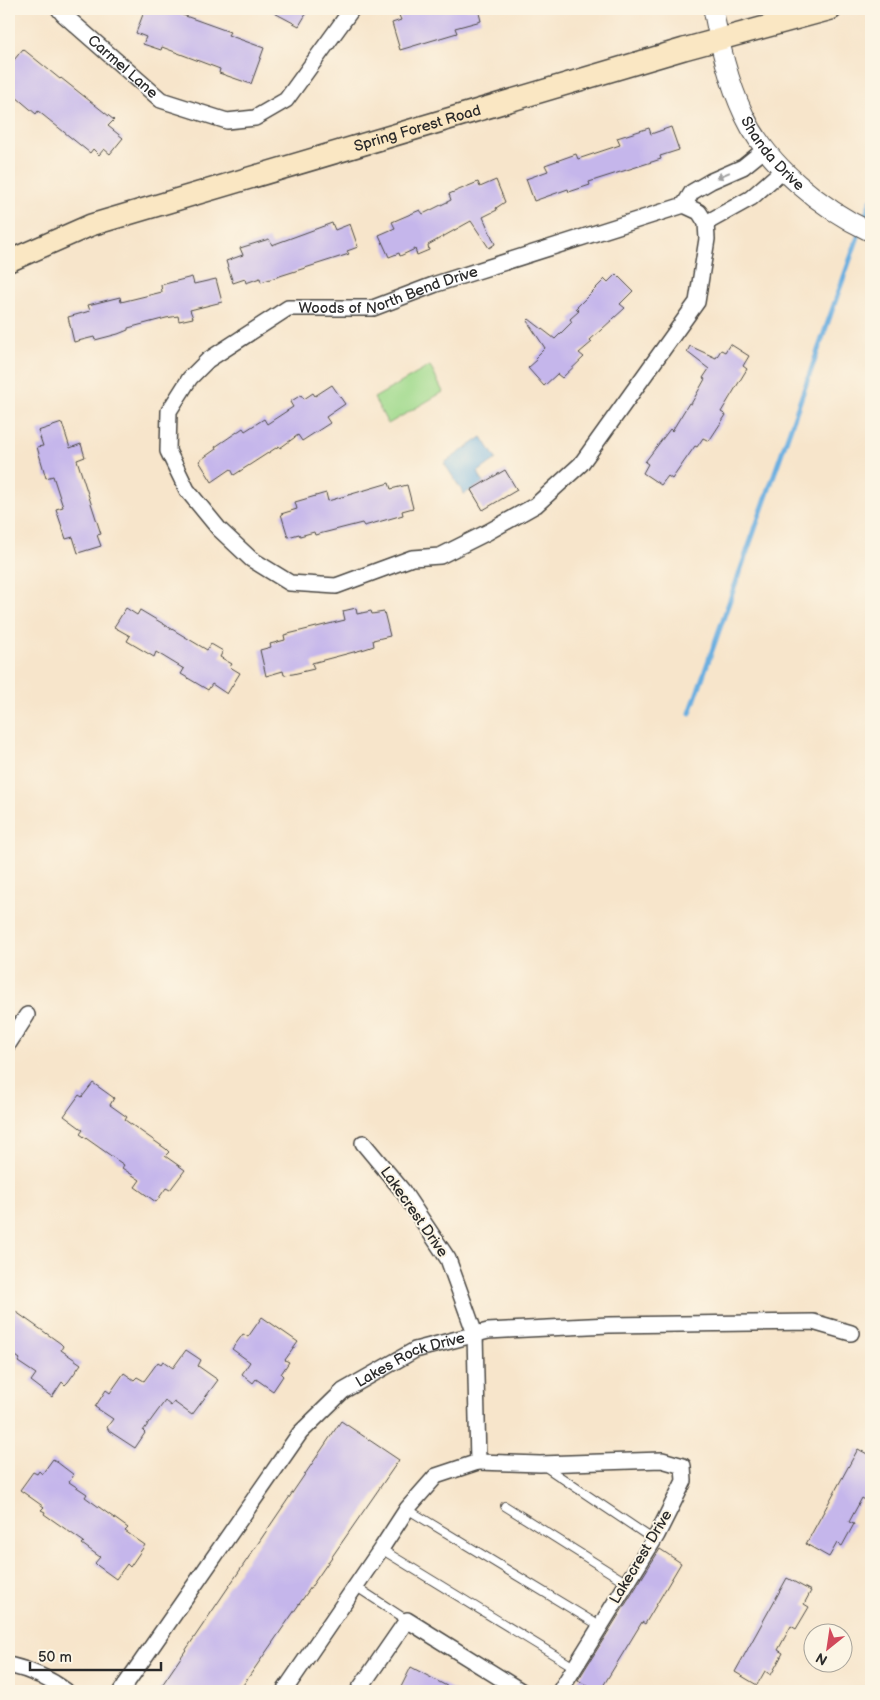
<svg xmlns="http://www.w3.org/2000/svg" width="880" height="1700" viewBox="0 0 880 1700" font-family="'Balsamiq Sans',sans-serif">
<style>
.green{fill:#a0da8d;stroke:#66825c}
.water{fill:#6aafe0;stroke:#4a6d86}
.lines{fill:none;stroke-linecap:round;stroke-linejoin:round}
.stream{stroke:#6aafe0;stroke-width:5}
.building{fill:#c5b6eb}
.service-casing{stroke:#4a4743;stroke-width:10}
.minor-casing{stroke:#4a4743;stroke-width:18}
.tertiary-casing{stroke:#4a4743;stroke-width:21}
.secondary-casing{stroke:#4a4743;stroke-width:24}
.service{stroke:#fff;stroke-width:8}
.minor{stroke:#fff;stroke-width:15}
.tertiary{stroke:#fff;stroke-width:19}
.secondary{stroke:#fae7c3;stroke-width:21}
.oneway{fill:#a0a0a0}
.labels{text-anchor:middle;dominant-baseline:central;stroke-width:4;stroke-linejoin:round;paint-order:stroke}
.street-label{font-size:15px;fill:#2b2b2b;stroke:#fcf5e5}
</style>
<rect width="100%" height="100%" fill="#fcf5e5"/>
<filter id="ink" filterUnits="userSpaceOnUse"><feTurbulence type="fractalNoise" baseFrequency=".02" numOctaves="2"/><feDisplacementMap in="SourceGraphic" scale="10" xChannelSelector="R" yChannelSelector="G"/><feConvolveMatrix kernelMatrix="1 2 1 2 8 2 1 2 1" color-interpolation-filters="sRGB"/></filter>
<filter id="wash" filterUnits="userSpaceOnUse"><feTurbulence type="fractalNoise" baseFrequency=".0096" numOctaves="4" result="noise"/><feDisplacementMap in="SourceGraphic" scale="20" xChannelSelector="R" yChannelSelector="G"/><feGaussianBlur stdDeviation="1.12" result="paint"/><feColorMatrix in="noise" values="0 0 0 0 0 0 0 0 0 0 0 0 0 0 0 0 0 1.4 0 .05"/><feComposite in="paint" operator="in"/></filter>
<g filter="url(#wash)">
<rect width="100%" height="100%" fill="#f7e5cb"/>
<!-- green -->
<path class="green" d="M 430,366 L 443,392 L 388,424 L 374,398 Z"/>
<!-- water -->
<path class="water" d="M 482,437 L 496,459 L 478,472 L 483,483 L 464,494 L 444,463 Z"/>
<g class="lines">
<!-- stream -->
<path class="stream" d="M 690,713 L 871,200"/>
</g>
<g id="blocks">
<!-- building -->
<path class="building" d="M 145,9 L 166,9 L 230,32 L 228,35 L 264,48 L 251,84 L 219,73 L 220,69 L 162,47 L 161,50 L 143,44 L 146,37 L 136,33 Z
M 267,9 L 309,9 L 299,26 Z
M 412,9 L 478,9 L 481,21 L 455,28 L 457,33 L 400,50 L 392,23 L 401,20 L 398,13 Z
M 23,49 L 60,79 L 61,78 L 114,120 L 108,126 L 123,138 L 110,154 L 104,149 L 99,155 L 93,149 L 90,153 L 38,111 L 36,114 L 9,91 L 9,66 Z
M 671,127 L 679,150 L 660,156 L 661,159 L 589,182 L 590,185 L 569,192 L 568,189 L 534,201 L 526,179 L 548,171 L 545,165 L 576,154 L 578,159 L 620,145 L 617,138 L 649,128 L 651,134 Z
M 496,180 L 505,202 L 496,208 L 497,210 L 483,217 L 495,244 L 489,248 L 471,221 L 428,245 L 429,250 L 417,255 L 415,249 L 400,256 L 399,253 L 389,257 L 379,235 L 395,228 L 392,222 L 420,210 L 423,214 L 451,200 L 449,194 L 478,182 L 480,187 Z
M 332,223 L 335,230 L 350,224 L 358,247 L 347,251 L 349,254 L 261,282 L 260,278 L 246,283 L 245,279 L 233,283 L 226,261 L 243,255 L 240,248 L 269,239 L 272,245 Z
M 616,274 L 633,291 L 620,304 L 625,308 L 590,340 L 592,342 L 579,353 L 584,357 L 562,378 L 557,374 L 544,386 L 528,368 L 537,360 L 535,358 L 545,348 L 527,321 L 529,319 L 555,339 L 572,322 L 570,319 L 579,311 L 576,308 L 605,279 L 608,282 Z
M 192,277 L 194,284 L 216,279 L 222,302 L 190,310 L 193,318 L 179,321 L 178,316 L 166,318 L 128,328 L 128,330 L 118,334 L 95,340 L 94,337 L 74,342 L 68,317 L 90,311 L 88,305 L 120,297 L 121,302 L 162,292 L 161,285 Z
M 730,344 L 749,356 L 743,366 L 747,369 L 721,412 L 726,415 L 709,441 L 703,438 L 697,447 L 695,446 L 672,479 L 668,476 L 661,485 L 643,473 L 648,464 L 645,462 L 670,429 L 672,431 L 689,403 L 691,404 L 705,379 L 703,378 L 709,369 L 687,352 L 690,346 L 716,358 L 721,350 L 725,352 Z
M 332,385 L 345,404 L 326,417 L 330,423 L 302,441 L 298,435 L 280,448 L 279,446 L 234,475 L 231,469 L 212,482 L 199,461 L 216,449 L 215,447 L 243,428 L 245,431 L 264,419 L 267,424 L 293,407 L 290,402 L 301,395 L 304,399 L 313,393 L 315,396 Z
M 62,423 L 70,448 L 81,444 L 85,457 L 77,460 L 101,534 L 97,535 L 101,546 L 78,553 L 73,537 L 66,539 L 56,509 L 63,507 L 53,476 L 46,478 L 37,447 L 43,446 L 38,431 Z
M 505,470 L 517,490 L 483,510 L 471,490 Z
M 389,483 L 391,489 L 407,485 L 413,508 L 402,511 L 403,515 L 364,526 L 362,523 L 315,535 L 314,532 L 300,536 L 299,534 L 288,537 L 281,514 L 297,509 L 295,502 L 326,493 L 328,501 Z
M 126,608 L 137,615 L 140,610 L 207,650 L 211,644 L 223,651 L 220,657 L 232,664 L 230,667 L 240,673 L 227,694 L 212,684 L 208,690 L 181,674 L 184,669 L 156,652 L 154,657 L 127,641 L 130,636 L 114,627 Z
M 356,608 L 357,614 L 371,611 L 372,614 L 384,612 L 390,636 L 373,640 L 374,646 L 365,649 L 312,663 L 314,669 L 293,674 L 284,675 L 283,671 L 266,676 L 260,650 L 271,647 L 270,644 L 285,640 L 284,635 L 345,620 L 343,611 Z
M 93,1083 L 114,1098 L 110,1105 L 127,1117 L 125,1120 L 166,1149 L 169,1152 L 165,1156 L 185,1170 L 170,1190 L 166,1188 L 156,1202 L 135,1187 L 140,1180 L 122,1168 L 124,1165 L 80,1134 L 83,1130 L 64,1116 L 79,1095 L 82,1097 Z
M 9,1307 L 60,1343 L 63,1346 L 61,1350 L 81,1364 L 68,1382 L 65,1385 L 62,1382 L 52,1397 L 31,1381 L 36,1374 L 18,1362 L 20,1359 L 9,1351 Z
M 262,1317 L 298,1342 L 285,1360 L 289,1362 L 281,1374 L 283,1376 L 273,1391 L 256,1379 L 253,1383 L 242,1374 L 250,1362 L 232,1349 L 243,1334 L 248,1337 Z
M 186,1350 L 201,1360 L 198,1366 L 218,1380 L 192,1415 L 174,1402 L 171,1406 L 165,1401 L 143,1431 L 145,1433 L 135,1448 L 109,1431 L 107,1427 L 113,1419 L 95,1407 L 106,1390 L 110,1393 L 124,1373 L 134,1380 L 137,1377 L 144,1381 L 158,1362 L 161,1364 L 163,1361 L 173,1368 Z
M 341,1421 L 399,1460 L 239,1691 L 158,1691 Z
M 858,1449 L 871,1456 L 871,1493 L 867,1501 L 862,1498 L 849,1522 L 854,1524 L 842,1546 L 837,1543 L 829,1557 L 806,1544 Z
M 53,1459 L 74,1475 L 69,1482 L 87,1494 L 85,1497 L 128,1528 L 125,1531 L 145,1545 L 130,1567 L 127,1564 L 116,1579 L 98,1566 L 95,1563 L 100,1557 L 82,1544 L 84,1542 L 44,1514 L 45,1512 L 41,1510 L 44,1507 L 20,1490 L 33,1472 L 37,1474 L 39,1471 L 42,1474 Z
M 660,1549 L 681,1563 L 645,1624 L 642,1622 L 600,1691 L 596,1691 L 578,1680 Z
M 787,1578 L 811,1591 L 804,1604 L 809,1607 L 796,1629 L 791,1626 L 778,1650 L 783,1653 L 771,1675 L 765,1671 L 757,1685 L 735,1672 Z
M 411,1667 L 456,1691 L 399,1691 Z"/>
</g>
</g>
<g filter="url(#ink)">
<use href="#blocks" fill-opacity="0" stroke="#4a4743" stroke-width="1"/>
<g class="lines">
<defs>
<path id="service" d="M 544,1466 L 654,1540
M 505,1506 L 627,1583
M 407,1509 L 600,1626
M 381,1549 L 574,1667
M 355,1586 L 407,1620"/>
<g id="minor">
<path id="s1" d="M 59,9 L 63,14 L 161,100 L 227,121 L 255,118 L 286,100 L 352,9"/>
<path id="s2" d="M 684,205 L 699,212 L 706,223 L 707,239 L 697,302 L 581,464 L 536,505 L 488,532 L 440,556 L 412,558 L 336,586 L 290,583 L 251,559 L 219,529 L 187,490 L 168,451 L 169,411 L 190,378 L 208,360 L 288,308 L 373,308 L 436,284 L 684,205 L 692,192 L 711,181 L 743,167 L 764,150"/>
<path d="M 706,223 L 751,198 L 784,169"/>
<path d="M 9,1043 L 27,1015"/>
<path d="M 478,1462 L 540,1464 L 662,1460 L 683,1466 L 684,1481 L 657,1535 L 560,1691"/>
<path d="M 9,1665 C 30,1670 49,1678 66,1691"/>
<path id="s3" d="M 121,1691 L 300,1433 L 343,1391 L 415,1350 L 488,1331 L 609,1325 L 813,1322 L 851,1333"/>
<path d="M 284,1691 L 381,1549 L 407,1509 L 436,1476 L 478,1462 L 475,1334 L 448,1259 L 402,1190 L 363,1143"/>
<path d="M 358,1691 L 407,1620 L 521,1691"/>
</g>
<g id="tertiary">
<path id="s4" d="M 713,9 C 720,45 728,81 744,115 C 767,165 822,209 871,232"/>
</g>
<g id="secondary">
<path id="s5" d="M 9,261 L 91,225 L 684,49 L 831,9"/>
</g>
</defs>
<!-- service casing -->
<use href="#service" class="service-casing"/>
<!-- minor casing -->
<use href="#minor" class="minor-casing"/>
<!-- tertiary casing -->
<use href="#tertiary" class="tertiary-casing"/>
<!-- secondary casing -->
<use href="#secondary" class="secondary-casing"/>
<!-- service -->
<use href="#service" class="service"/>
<!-- minor -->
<use href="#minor" class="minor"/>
<!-- tertiary -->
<use href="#tertiary" class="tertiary"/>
<!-- secondary -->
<use href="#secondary" class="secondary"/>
</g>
<!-- one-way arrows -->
<defs><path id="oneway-solid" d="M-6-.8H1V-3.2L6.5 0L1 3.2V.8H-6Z" transform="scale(1.25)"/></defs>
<use class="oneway" href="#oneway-solid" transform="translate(723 175) rotate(157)"/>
</g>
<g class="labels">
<!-- street labels -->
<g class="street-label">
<text stroke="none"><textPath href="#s1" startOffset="86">Carmel Lane</textPath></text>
<text stroke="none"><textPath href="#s5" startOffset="430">Spring Forest Road</textPath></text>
<text stroke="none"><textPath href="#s4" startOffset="159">Shanda Drive</textPath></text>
<text stroke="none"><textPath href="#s2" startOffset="1120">Woods of North Bend Drive</textPath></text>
<text transform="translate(414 1212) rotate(55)">Lakecrest Drive</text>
<text stroke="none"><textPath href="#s3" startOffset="449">Lakes Rock Drive</textPath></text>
<text transform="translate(641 1557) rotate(-59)">Lakecrest Drive</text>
</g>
</g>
<!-- margin -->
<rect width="880" height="1700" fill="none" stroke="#fcf5e5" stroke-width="30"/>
<!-- north arrow -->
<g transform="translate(828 1648) rotate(210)"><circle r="24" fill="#fcf5e5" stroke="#a8a49b"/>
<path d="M0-4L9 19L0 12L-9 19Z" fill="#d1495b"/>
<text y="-8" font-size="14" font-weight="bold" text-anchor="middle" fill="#2b2b2b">N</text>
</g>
<!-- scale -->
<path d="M30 1662v8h131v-8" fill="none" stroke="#2b2b2b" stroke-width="2.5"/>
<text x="38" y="1662" font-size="15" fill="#2b2b2b" stroke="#fcf5e5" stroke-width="4" paint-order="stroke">50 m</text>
</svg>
